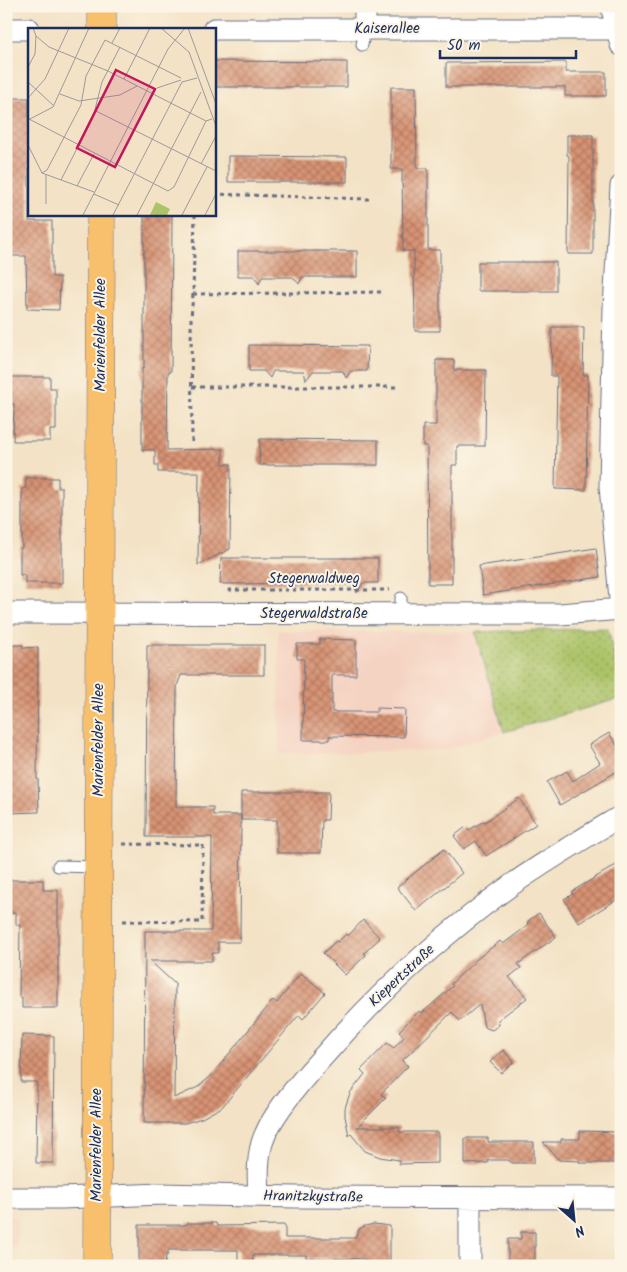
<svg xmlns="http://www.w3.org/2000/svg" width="627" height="1272" viewBox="0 0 627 1272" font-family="Kalam,sans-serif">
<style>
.built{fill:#f5d3c2}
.grass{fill:url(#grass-dots);stroke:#647963}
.building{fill:url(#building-cross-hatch)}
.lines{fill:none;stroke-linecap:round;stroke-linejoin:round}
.lane-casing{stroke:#676e82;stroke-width:13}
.street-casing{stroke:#676e82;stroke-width:23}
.primary-casing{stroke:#676e82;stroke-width:29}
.path{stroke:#676e82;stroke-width:3;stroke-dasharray:4 4;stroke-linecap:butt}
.lane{stroke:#fff;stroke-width:11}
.street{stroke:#fff;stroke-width:21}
.primary{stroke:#f8bf6c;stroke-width:28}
.labels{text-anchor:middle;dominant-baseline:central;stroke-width:4;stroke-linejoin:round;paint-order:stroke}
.street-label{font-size:15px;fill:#1b2f5e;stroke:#fcf5e5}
.inset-road{fill:none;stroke:#9d9a9c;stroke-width:1}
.view{fill:#c2185b;fill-opacity:0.15;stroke:#c2185b;stroke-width:2.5}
.inset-edge{fill:none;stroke:#1b2f5e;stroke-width:2.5}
</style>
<defs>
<pattern id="grass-dots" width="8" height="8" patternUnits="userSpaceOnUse" patternTransform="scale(1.25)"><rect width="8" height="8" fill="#acc368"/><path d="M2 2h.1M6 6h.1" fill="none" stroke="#8b9f59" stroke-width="1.8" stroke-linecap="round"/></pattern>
<pattern id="building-cross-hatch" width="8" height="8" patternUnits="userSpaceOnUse" patternTransform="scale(1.25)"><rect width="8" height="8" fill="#d89373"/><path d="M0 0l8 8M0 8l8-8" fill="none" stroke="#ae7862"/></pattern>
</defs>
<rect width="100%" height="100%" fill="#fcf5e5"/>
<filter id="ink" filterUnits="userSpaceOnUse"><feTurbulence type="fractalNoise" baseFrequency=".02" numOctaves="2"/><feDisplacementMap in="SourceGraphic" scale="10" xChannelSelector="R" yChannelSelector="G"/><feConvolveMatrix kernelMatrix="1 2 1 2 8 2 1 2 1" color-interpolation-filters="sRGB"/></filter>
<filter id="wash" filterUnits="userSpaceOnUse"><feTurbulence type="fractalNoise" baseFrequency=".0096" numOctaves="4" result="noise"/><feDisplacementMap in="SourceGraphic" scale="20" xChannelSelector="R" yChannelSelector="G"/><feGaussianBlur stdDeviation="1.12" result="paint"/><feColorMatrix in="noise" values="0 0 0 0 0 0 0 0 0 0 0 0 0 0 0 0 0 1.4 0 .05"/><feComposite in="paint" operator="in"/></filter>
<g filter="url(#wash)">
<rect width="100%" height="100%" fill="#f3e2c5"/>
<!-- built -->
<path class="built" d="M 278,631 L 475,632 L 504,732 L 444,750 L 279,754 Z
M 6,1216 L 17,1217 L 18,1243 L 6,1255 Z"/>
<!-- grass -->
<path class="grass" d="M 608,628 L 621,689 L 621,698 L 504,732 L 475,632 Z"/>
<g id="blocks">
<!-- building -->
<path class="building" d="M 214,61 L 347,62 L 347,87 L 214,87 Z
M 566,62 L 566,72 L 606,72 L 606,96 L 565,96 L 565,87 L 446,87 L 446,63 Z
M 391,87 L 416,87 L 417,168 L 428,168 L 428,250 L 440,250 L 440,331 L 415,331 L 414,251 L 403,251 L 402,169 L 391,169 Z
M 6,98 L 29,98 L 29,221 L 52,221 L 52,277 L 60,277 L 59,310 L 27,309 L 26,256 L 6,256 Z
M 567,135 L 593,135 L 593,254 L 568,254 L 569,156 L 567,155 Z
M 228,156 L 347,157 L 347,182 L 228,182 Z
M 144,214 L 172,214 L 171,372 L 168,372 L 167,450 L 223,449 L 223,464 L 231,464 L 230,549 L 198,565 L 199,472 L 158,472 L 158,465 L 155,465 L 155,450 L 142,450 L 142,368 L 144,368 Z
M 238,251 L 357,251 L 357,277 L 302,277 L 299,284 L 293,277 L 262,277 L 259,284 L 254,276 L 238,276 Z
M 478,262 L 556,262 L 556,291 L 478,291 Z
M 552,327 L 584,327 L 583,375 L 588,375 L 586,490 L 555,489 L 557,376 L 551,376 Z
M 249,345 L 368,346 L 367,371 L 351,371 L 346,378 L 343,371 L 313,371 L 306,380 L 304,371 L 273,371 L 270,378 L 264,371 L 249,371 Z
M 436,360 L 454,360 L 454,370 L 486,370 L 485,446 L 457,446 L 457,465 L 452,465 L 452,584 L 428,584 L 427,446 L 423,446 L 423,425 L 436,425 Z
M 10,377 L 50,377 L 50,388 L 56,388 L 56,430 L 50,430 L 50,441 L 13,441 L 14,404 L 10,404 Z
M 260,439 L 378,440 L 378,465 L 259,465 Z
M 26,478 L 58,478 L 58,488 L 62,488 L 62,583 L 25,583 L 25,575 L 20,575 L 20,548 L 22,548 L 22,489 L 26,488 Z
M 596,548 L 600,577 L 483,595 L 479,566 Z
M 221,558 L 378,558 L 378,583 L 363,583 L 357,593 L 353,583 L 220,584 Z
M 320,639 L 356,640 L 356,675 L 332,675 L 332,712 L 377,712 L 377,708 L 405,709 L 404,737 L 329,736 L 329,740 L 303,740 L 304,659 L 297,659 L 297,644 L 320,644 Z
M 9,645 L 23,645 L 23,648 L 38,647 L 37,779 L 38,779 L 39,812 L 9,813 Z
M 147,645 L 264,645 L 264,675 L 181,675 L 177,686 L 176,807 L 213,807 L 213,815 L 241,815 L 240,942 L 218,942 L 218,953 L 212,953 L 212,961 L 150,961 L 175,984 L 174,1098 L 198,1087 L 211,1076 L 273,1000 L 277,1003 L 301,973 L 325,993 L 303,1019 L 299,1015 L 222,1107 L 202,1118 L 185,1123 L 144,1123 L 145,931 L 211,931 L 212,837 L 146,837 Z
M 609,733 L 621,752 L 621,769 L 560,805 L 547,782 L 567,771 L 573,781 L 600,763 L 589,745 Z
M 241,792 L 329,792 L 328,820 L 322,820 L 321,853 L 277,853 L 277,820 L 241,820 Z
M 519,798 L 536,824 L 486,856 L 476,841 L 464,849 L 454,836 L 466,827 L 469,830 L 484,821 L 485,822 Z
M 444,849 L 462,873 L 416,911 L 397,887 Z
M 621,862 L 621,897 L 579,923 L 564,899 L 573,894 L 571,892 Z
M 6,880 L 43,880 L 43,890 L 58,890 L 58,1008 L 22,1008 L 22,997 L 19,997 L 20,925 L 16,925 L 16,913 L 6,913 Z
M 539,913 L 556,937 L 518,964 L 521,968 L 509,977 L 527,998 L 498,1020 L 499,1025 L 492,1030 L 484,1027 L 480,1004 L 460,1021 L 452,1012 L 402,1061 L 408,1066 L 381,1094 L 386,1098 L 357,1127 L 399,1127 L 399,1132 L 438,1132 L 438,1163 L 399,1164 L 399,1160 L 380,1157 L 365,1151 L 351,1134 L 349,1136 L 345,1116 L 345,1108 L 350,1093 L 365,1074 L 361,1070 L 387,1043 L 394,1048 L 404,1037 L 399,1031 L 419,1011 L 422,1013 L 453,986 L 451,984 L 477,959 L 500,941 L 503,944 L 527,926 L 528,921 Z
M 363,920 L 380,938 L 364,953 L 366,955 L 345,975 L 323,953 L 336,941 L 338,942 L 346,934 L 348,936 Z
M 22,1035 L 54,1036 L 53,1163 L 36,1163 L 37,1082 L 21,1082 Z
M 503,1050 L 514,1062 L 501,1073 L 490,1062 Z
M 580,1131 L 620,1132 L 621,1163 L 580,1163 L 580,1161 L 559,1160 L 543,1142 L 561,1142 L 561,1139 L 580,1139 Z
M 465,1138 L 488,1138 L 488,1142 L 534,1142 L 534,1163 L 512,1163 L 508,1160 L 488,1160 L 488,1163 L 465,1164 Z
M 187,1223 L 216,1223 L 217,1226 L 285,1225 L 285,1238 L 355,1238 L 359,1229 L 365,1226 L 374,1224 L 390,1226 L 390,1266 L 369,1266 L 364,1259 L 310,1258 L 306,1258 L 306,1255 L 253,1255 L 252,1266 L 238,1266 L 238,1250 L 168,1250 L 168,1255 L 166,1255 L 165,1266 L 139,1266 L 139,1225 L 187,1225 Z
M 521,1232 L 535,1232 L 535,1266 L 508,1266 L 508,1239 L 521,1239 Z"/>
</g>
</g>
<g filter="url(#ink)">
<use href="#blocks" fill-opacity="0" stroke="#676e82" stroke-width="1"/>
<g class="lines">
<defs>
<path id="lane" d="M 362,45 L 365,29
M 401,598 L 401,614
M 58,866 L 99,867"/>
<path id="street" d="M 613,6 L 613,13 L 621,45
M 6,29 L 29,29
M 214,29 L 621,29
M 365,29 L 365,6
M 621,186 L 614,308 L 610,486 L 621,610
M 6,613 L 560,614 L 621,609
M 259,1196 C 258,1179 257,1160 262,1143 C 270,1116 301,1081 320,1060 C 375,997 436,940 503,891 C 540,864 581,840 621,816
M 6,1198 L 62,1198 L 161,1194 L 296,1197 L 621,1198
M 470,1198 L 470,1266"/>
<path id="primary" d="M 102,29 L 102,6
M 97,1266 L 101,214"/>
</defs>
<!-- lane casing -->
<use href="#lane" class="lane-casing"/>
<!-- street casing -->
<use href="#street" class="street-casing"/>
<!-- primary casing -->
<use href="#primary" class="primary-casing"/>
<!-- path -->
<path class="path" d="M 214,194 L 369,199
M 195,214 L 193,294 L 384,292
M 192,387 L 398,387
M 192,442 L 191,318 L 193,294
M 228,590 L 390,590
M 6,670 L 7,670
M 6,725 L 7,725
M 6,783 L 7,783
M 123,921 L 202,922 L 203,845 L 123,844"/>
<!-- lane -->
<use href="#lane" class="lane"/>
<!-- street -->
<use href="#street" class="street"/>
<!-- primary -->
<use href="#primary" class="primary"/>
</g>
</g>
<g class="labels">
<!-- street labels -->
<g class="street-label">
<text x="387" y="29">Kaiserallee</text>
<text transform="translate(101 335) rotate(-90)">Marienfelder Allee</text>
<text x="314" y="579">Stegerwaldweg</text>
<text x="314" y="614">Stegerwaldstraße</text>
<text transform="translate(99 740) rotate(-90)">Marienfelder Allee</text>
<text transform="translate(402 976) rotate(-43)">Kiepertstraße</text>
<text transform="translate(97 1145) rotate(-90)">Marienfelder Allee</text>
<text transform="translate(313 1197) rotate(1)">Hranitzkystraße</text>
</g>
</g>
<!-- overview -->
<g transform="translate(28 28)">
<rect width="188" height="188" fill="#f3e2c5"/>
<path d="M 128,174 L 142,181 L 139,187 L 122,187 Z" fill="#acc368"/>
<path class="inset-road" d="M 5,0 L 8,8 L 21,19 L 80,43 L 178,93 L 184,91M 133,0 L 161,24 L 188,98M 160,0 L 188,76M 84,15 L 92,0M 0,39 L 7,26 L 8,8M 96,51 L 122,0M 0,54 L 26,78M 154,54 L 169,50M 129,60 L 153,52M 32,66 L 51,73 L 92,67 L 109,58M 0,70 L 17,51 L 41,0M 68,83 L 188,143M 1,91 L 140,163 L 146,159 L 178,93M 0,92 L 25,79 L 61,0M 0,117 L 14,145 L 66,164M 173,136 L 188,108M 14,145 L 19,142 L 53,77 L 58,48 L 77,12 L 153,50M 33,152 L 65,89 L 74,54 L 92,19M 49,158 L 66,126M 66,166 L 91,177M 18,176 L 18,147M 55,187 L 140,21 L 157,0M 85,187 L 154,54M 109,187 L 173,64M 154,187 L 179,139M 177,187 L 188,166"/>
<path class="view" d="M 88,42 L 127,61 L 87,139 L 49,120 Z"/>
<rect width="188" height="188" class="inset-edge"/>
</g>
<!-- margin -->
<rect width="627" height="1272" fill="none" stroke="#fcf5e5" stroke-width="25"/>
<!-- north arrow -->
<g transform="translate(574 1220) rotate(153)" stroke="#fcf5e5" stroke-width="4" paint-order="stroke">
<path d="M0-4L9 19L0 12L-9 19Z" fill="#1b2f5e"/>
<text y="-8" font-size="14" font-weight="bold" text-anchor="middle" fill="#1b2f5e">N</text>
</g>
<!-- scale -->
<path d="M440 50v8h136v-8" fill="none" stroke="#1b2f5e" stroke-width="2.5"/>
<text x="447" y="50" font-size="15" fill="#1b2f5e" stroke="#fcf5e5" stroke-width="4" paint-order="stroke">50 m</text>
</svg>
